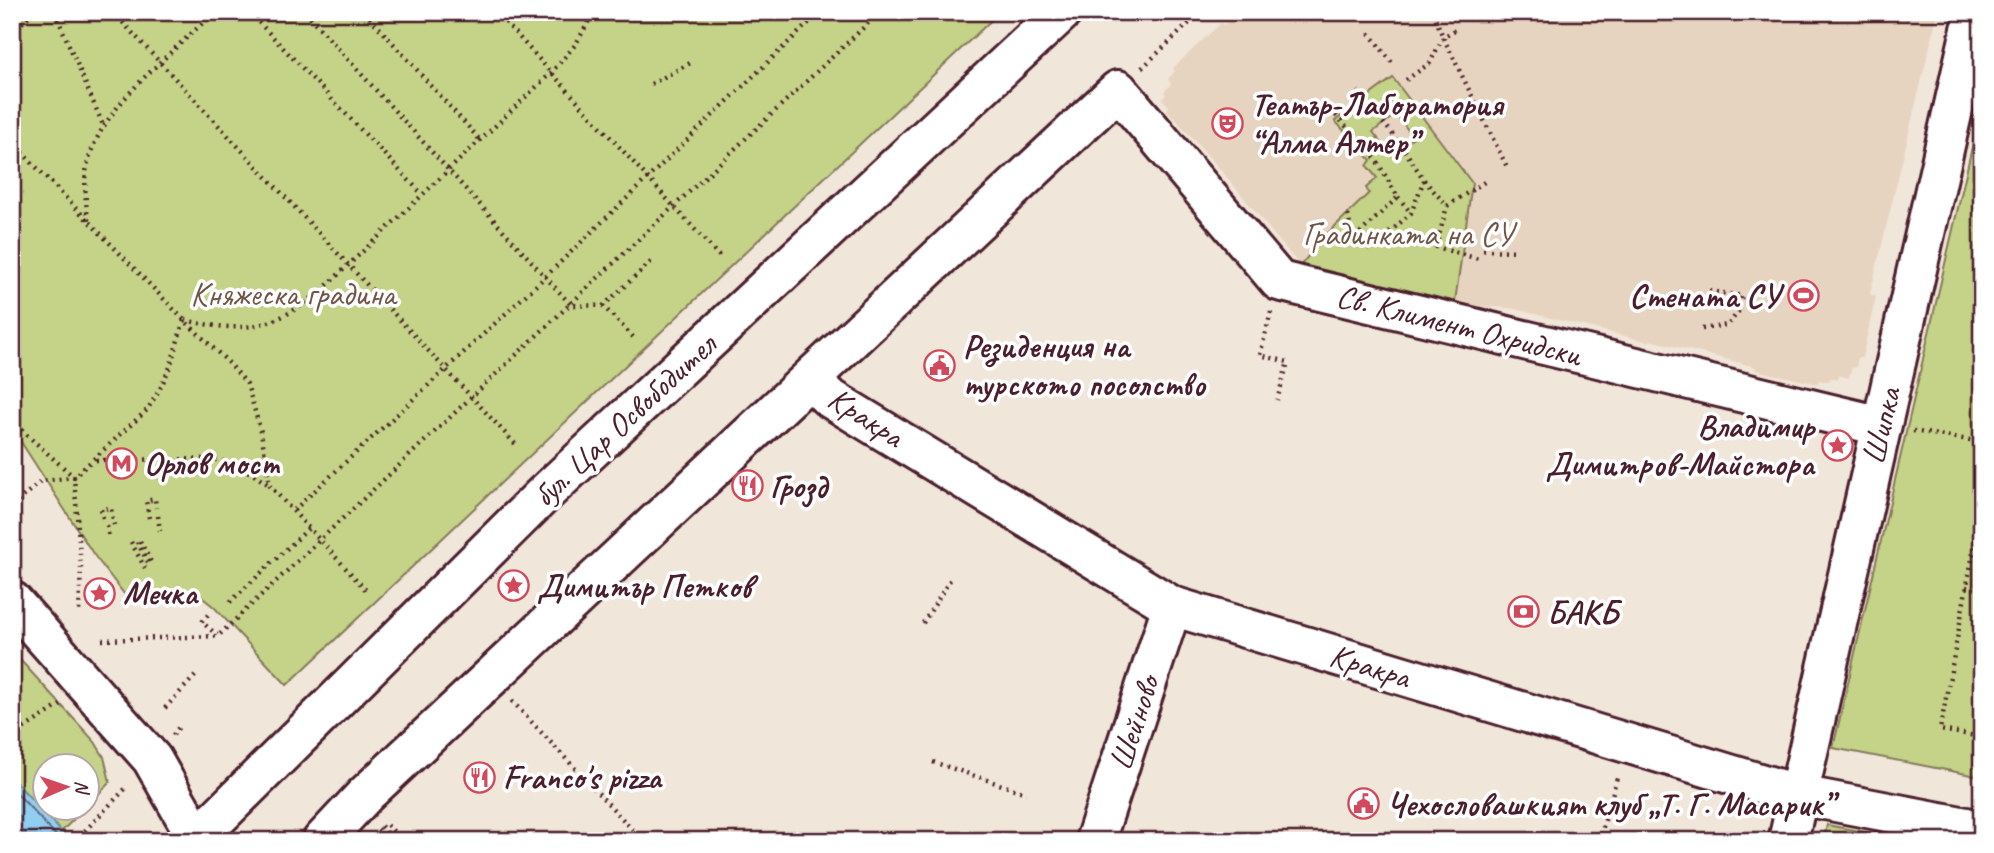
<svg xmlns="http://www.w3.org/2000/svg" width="1994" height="853" viewBox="0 0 1994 853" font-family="Caveat,sans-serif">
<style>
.built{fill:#e7d4c0}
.green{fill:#c4d388;stroke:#87795a;stroke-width:2;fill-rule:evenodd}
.water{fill:#90cff1;stroke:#7489a2;stroke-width:2}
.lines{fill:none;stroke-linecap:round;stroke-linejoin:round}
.shore{stroke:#66657a;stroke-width:2}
.minor-casing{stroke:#4a1f2b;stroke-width:44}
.major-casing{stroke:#4a1f2b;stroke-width:44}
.path{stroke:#4a1f2b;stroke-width:4.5;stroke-dasharray:2 5;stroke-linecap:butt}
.minor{stroke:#fff;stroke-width:38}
.major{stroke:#fff;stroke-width:38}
.labels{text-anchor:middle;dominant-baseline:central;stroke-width:7;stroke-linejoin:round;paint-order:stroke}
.poi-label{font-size:33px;font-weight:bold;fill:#4a1f2b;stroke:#fff;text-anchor:start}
.park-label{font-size:33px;fill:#6f5547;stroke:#fff}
.street-label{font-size:33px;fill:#4a1f2b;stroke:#fff}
</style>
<rect width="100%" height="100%" fill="#f1e6da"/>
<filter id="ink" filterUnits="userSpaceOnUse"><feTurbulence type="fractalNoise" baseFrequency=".0143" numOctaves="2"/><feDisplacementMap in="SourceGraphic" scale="14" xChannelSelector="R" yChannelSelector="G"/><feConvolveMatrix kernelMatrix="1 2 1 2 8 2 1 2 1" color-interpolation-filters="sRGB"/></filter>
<g filter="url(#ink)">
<!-- built -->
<path class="built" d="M 1245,12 L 1938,12 L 1870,294 L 1876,296 L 1862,358 L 1858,358 L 1856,368 L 1852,367 L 1849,378 L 1838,375 L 1837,380 L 1830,378 L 1829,382 L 1819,380 L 1818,384 L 1755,370 L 1756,367 L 1650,340 L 1649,342 L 1510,308 L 1473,306 L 1300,266 L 1220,169 L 1167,110 L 1169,106 L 1162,99 L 1166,95 L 1164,92 L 1171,84 L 1168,79 L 1175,71 L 1173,68 L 1221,23 L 1224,25 L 1232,17 L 1237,19 Z"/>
<!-- green -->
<path class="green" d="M 12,12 L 1000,12 L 287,685 L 214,607 L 199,595 L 125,595 L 94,555 L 21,442 L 12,431 Z
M 1393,78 L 1472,183 L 1455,302 L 1300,266 L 1325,236 L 1369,193 L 1366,188 L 1377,178 L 1367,166 L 1371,160 L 1335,121 ZM 1396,114 L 1413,137 L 1391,155 L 1373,132 Z
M 1982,104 L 1982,777 L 1833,748 Z
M 12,651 L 95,742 L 104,757 L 110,782 L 88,805 L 88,766 L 46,766 L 46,808 L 85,808 L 52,841 L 12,841 Z
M 1827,825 L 1912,841 L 1823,841 Z"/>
<!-- water -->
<path class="water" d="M 12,778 L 70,841 L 12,841 Z"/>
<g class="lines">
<!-- shore -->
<path class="shore" d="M 12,788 L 61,841"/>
<defs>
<path id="minor" d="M 811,379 L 828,397 L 1172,606 L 1799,795 L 1982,830
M 322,841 L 365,795 L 1118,90 L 1279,281 L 1881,426
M 1095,841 L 1172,606
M 1788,841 L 1975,12"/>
<path id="major" d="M 12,601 L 152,759 L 199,841
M 194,841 L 543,495 L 1062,12"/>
</defs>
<!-- minor casing -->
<use href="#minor" class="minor-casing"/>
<!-- major casing -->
<use href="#major" class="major-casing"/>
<!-- path -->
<path class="path" d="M 55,12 L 103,125
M 113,12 L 518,447
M 249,12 L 422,194
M 305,12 L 571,305 L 603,306 L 633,337
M 365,12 L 480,140
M 496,12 L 720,257
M 1433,12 L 1443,37 L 1507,167
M 12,33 L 33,12
M 1369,33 L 1393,64
M 1142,68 L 1201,12
M 1406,80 L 1430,63 L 1443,37 L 1457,29
M 651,84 L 694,61
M 1331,110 L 1375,158 L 1398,197 L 1354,239
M 12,142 L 184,320 L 231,365 L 247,384 L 261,432 L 270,486 L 366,590
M 1424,180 L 1447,206 L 1486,181
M 1398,197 L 1411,213
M 1348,215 L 1353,239 L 1371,249 L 1411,213 L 1424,180 L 1402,146 L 1358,91
M 88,220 C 86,202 83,180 88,162 C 102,105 173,53 214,12
M 1387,237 L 1436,247 L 1482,260
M 1436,247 L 1447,206
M 1483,250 L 1518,251
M 1709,291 L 1743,296
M 603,306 L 654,259
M 1271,312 L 1260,355 L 1288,362 L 1277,400
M 185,320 C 245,334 272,329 320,292 L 551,73 L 576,44 L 594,12
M 1702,329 L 1728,325 L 1738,312 L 1742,296
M 12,419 L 28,436 L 74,477 L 81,567 L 79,613
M 1913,431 L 1982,442
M 96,460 L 212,459 C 235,462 250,472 269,485
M 1982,505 L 1940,730 L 1982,737
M 12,506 L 41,481 L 74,477 L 147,410 L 160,389 L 170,367 L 184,320
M 294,510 L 545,277 L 820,12
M 158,516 L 160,531
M 103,518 L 101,509 L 111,508 L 114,525
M 149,518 L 146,501 L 155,499 L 156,508
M 107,526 L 109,539
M 140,541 L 151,562
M 131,542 L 145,568
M 137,542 L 149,564
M 1966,587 L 1982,590
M 230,602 L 309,528
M 208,615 L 202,622 L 217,635
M 923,623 L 952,577
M 102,640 L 218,636 L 880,12
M 512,701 L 643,841
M 165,708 L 197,674
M 173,735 L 181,724
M 12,736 L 62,704
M 933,762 L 1026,793
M 387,825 L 403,841
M 381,826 L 395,841
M 378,829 L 390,841
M 75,841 L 128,786
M 1599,841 L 1618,774"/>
<!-- minor -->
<use href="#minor" class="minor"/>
<!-- major -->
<use href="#major" class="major"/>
</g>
</g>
<!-- icons -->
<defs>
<symbol id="theatre-ring" viewBox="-11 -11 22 22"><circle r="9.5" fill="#fff" stroke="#d1495b" stroke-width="1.5"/><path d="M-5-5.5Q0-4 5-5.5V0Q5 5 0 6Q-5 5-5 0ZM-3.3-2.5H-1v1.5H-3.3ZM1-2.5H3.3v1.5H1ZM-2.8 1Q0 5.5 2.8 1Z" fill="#d1495b"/></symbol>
<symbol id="stadium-ring" viewBox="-11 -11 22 22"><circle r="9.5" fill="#fff" stroke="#d1495b" stroke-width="1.5"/><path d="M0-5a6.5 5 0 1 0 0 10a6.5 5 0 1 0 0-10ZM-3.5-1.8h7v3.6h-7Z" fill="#d1495b"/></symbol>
<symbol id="civic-ring" viewBox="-11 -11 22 22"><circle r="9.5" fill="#fff" stroke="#d1495b" stroke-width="1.5"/><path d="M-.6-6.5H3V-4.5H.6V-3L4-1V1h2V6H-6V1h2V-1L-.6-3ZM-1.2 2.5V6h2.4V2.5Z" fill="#d1495b"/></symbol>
<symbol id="sight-ring" viewBox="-11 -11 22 22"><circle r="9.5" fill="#fff" stroke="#d1495b" stroke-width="1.5"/><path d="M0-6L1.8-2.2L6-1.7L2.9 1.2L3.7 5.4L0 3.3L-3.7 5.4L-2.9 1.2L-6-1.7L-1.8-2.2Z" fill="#d1495b"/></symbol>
<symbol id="metro-ring" viewBox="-11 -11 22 22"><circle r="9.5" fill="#fff" stroke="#d1495b" stroke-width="1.5"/><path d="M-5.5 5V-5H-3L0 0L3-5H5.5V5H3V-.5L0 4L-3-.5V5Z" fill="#d1495b"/></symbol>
<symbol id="restaurant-ring" viewBox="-11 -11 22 22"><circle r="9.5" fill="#fff" stroke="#d1495b" stroke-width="1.5"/><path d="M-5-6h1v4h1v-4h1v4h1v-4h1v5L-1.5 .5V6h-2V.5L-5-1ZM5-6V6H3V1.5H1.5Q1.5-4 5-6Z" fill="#d1495b"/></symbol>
<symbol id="bank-ring" viewBox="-11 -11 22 22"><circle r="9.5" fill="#fff" stroke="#d1495b" stroke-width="1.5"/><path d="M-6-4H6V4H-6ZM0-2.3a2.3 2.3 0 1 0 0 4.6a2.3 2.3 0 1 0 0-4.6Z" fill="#d1495b"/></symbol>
</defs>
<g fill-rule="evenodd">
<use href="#theatre-ring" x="1210" y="106" width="35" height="35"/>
<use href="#stadium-ring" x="1786" y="278" width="35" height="35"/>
<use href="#civic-ring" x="922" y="348" width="35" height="35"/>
<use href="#sight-ring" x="1820" y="428" width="35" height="35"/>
<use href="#metro-ring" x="104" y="446" width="35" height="35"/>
<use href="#restaurant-ring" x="730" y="468" width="35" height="35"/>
<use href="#sight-ring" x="496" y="568" width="35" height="35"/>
<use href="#sight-ring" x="82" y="576" width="35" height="35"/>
<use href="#bank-ring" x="1506" y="594" width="35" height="35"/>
<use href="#restaurant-ring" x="462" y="760" width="35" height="35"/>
<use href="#civic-ring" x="1346" y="786" width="35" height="35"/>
</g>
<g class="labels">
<!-- poi labels -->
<g class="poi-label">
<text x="1251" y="104">Театър-Лаборатория<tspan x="1251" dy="38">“Алма Алтер”</tspan></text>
<text x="1780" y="296" text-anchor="end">Стената СУ</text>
<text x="963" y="346">Резиденция на<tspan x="963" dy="38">турското посолство</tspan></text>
<text x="1814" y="426" text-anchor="end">Владимир<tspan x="1814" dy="38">Димитров-Майстора</tspan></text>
<text x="144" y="463">Орлов мост</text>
<text x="770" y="486">Грозд</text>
<text x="537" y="586">Димитър Петков</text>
<text x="123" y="593">Мечка</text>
<text x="1547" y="612">БАКБ</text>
<text x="503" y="777">Franco's pizza</text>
<text x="1386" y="804">Чехословашкият клуб „Т. Г. Масарик”</text>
</g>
<!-- park labels -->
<g class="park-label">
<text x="1408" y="234">Градинката на СУ</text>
<text x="293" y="294">Княжеска градина</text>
</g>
<!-- street labels -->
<g class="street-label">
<text transform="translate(1459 325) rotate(14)">Св. Климент Охридски</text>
<text transform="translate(866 417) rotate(33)">Кракра</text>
<text transform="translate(624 420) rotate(-43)">бул. Цар Освободител</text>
<text transform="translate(1881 426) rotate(-77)">Шипка</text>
<text transform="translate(1370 666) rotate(17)">Кракра</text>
<text transform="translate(1134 723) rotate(-72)">Шейново</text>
</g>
</g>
<!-- margin -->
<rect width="1994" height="853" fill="none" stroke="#fff" stroke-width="42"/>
<rect x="21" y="21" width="1952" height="811" fill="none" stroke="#4a1f2b" stroke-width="2.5" filter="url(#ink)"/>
<!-- north arrow -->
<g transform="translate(66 787) rotate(88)"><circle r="33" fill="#ffffff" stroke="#b7a5aa" stroke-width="2"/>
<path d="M0-5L12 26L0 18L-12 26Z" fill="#d1495b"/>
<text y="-10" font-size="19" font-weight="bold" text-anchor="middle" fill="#4a1f2b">N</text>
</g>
</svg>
